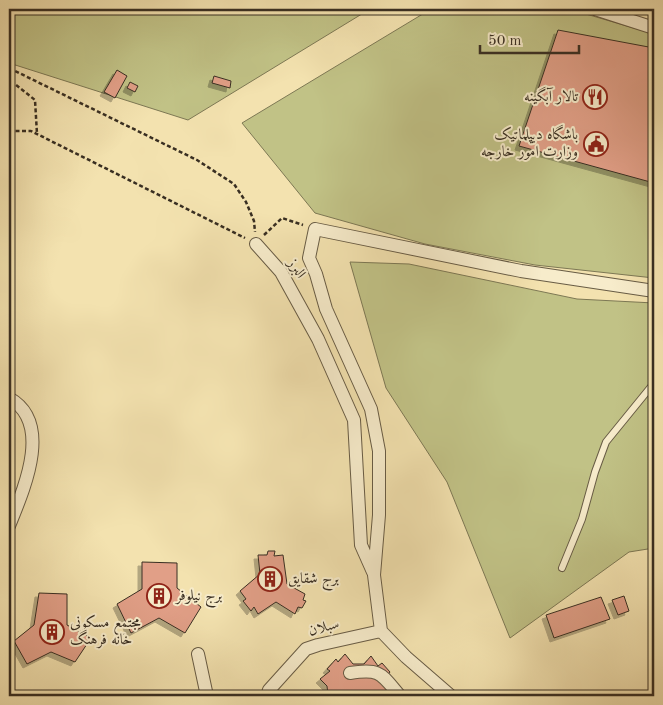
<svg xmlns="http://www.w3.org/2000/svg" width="663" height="705" viewBox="0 0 663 705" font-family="'Old Standard TT',Amiri,serif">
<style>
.green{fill:#c1c286;stroke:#7d7854}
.building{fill:#e19f87;stroke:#392f22;filter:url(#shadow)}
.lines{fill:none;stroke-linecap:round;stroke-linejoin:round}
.lane-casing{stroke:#685c45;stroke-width:8}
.street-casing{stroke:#685c45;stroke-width:14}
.path{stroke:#392f22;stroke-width:2.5;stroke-dasharray:4 2.5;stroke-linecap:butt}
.lane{stroke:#f7eccb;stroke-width:6}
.street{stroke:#f7eccb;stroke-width:12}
.labels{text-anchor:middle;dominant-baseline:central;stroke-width:4;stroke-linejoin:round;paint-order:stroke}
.poi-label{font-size:15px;fill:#392f22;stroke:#f7eccb;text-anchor:start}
.street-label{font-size:15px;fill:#392f22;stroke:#f7eccb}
</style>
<defs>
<filter id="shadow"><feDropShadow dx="-4" dy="4" stdDeviation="0" flood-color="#0004"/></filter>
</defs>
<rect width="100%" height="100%" fill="#f3e2af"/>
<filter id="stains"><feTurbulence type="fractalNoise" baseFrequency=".004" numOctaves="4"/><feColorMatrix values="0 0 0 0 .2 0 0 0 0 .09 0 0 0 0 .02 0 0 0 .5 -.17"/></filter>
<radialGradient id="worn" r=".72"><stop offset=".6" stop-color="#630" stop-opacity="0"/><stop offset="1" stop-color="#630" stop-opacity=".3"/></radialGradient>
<!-- green -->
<path class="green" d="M 9,9 L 370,9 L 188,120 L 9,63 Z
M 431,9 L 569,9 L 654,34 L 654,278 L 535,265 L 425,244 L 315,213 L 242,123 Z
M 350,262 L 409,264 L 577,299 L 654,303 L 654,548 L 629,552 L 510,638 L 447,482 L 386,388 Z"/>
<!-- building -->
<path class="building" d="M 558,30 L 654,48 L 654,183 L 519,146 Z
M 117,70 L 127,76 L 115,98 L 104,92 Z
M 214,76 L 231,81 L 230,88 L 212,83 Z
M 130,82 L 138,86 L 135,92 L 127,88 Z
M 268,551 L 275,551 L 274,556 L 283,555 L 287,584 L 305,594 L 303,600 L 306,601 L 302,608 L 298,607 L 295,614 L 276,602 L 258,614 L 254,607 L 251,611 L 243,601 L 246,599 L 240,591 L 260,574 L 258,555 L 267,555 Z
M 142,562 L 177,563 L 177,588 L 201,607 L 185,633 L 159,618 L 131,633 L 117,604 L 142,589 Z
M 39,593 L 67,594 L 67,625 L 91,638 L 75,662 L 51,652 L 27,664 L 14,641 L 34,625 Z
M 624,596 L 629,611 L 618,615 L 612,600 Z
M 601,597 L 610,619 L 554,638 L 546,615 Z
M 345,654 L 353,664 L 364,664 L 371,656 L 378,666 L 382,663 L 390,672 L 387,676 L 388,696 L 328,696 L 327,686 L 320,679 L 330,671 L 327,669 L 336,659 L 338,662 Z"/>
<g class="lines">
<defs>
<path id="lane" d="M 562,568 L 582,519 L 595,472 L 606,442 L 654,383"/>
<path id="street" d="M 595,9 L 654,28
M 256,244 L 281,272 L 318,339 L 354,420 L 361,545 L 373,572
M 9,398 C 54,423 23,491 9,526
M 198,654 L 207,696
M 350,673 C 381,668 381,674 400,696
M 267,696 L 269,690 L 306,649 L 318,645 L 381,631
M 451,696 L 406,657 L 381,631 L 374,575 L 379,515 L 379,451 L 371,409 L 326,309 L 316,274 L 309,258 L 315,229 L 521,271 L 654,291"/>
</defs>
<!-- lane casing -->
<use href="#lane" class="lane-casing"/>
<!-- street casing -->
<use href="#street" class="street-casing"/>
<!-- path -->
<path class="path" d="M 9,70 L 13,70 L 197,160 L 234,184 L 246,202 L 254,221 L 255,232
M 11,81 L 35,100 L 37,134
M 9,131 L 31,131 L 245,238
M 264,235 L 282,218 L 303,225"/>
<!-- lane -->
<use href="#lane" class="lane"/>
<!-- street -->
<use href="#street" class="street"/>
</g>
<!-- icons -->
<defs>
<symbol id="restaurant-ring" viewBox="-11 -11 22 22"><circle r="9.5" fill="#f7eccb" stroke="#8f2418" stroke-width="1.5"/><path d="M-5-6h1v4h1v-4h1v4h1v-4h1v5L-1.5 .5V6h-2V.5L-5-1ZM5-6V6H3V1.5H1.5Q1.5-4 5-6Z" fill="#8f2418"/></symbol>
<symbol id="civic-ring" viewBox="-11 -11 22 22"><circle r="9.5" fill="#f7eccb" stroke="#8f2418" stroke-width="1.5"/><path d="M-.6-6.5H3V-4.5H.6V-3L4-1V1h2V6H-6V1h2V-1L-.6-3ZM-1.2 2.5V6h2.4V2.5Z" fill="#8f2418"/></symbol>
<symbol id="building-ring" viewBox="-11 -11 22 22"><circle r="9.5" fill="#f7eccb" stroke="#8f2418" stroke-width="1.5"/><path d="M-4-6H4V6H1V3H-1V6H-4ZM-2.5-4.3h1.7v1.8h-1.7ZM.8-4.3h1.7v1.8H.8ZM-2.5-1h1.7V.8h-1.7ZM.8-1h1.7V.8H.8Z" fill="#8f2418"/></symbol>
</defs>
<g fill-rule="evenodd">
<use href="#restaurant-ring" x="581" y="83" width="28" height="28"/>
<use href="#civic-ring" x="582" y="130" width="28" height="28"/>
<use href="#building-ring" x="256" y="565" width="28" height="28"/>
<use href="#building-ring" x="145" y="582" width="28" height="28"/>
<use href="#building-ring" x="38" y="618" width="28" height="28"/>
</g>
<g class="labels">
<!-- poi labels -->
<g class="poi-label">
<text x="578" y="97" text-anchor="end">تالار آبگینه</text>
<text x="578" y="135" text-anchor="end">باشگاه دیپلماتیک<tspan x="578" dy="17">وزارت امور خارجه</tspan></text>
<text x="288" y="579">برج شقایق</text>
<text x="176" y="596">برج نیلوفر</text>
<text x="70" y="623">مجتمع مسکونی<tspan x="70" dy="17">خانه فرهنگ</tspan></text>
</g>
<!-- street labels -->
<g class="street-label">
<text transform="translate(296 269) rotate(57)">البرز</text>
<text transform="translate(324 628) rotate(-15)">سبلان</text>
</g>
</g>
<!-- margin -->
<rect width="663" height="705" fill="none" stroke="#f3e2af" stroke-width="30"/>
<rect x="10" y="10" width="643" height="685" fill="none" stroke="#392f22" stroke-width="2.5"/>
<rect x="15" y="15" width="633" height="675" fill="none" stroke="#392f22"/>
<!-- scale -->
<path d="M480 45v8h99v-8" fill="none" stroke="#392f22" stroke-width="2.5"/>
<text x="488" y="45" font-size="15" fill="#392f22" stroke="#f7eccb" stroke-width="4" paint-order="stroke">50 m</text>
<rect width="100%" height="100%" filter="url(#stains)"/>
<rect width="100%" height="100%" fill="url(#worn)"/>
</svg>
